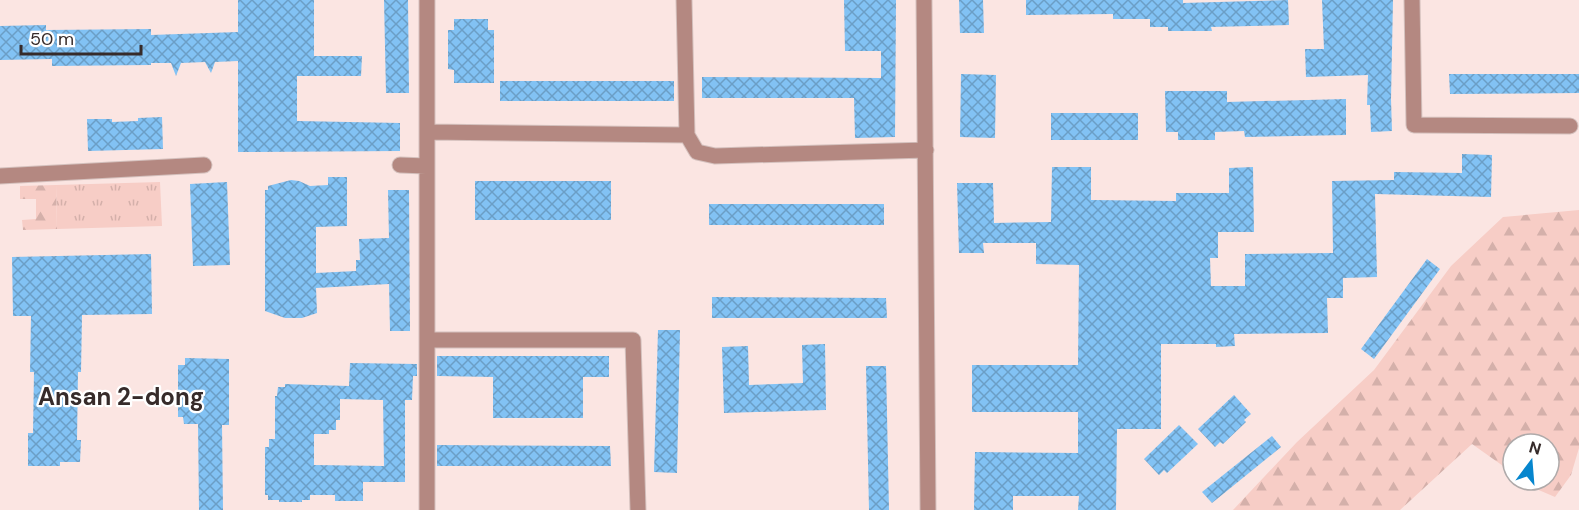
<svg xmlns="http://www.w3.org/2000/svg" width="1579" height="510" viewBox="0 0 1579 510" font-family="'DM Sans',sans-serif">
<style>
.grass{fill:url(#grass-tufts)}
.forest{fill:url(#forest-firs)}
.building{fill:url(#building-cross-hatch);fill-rule:evenodd}
.lines{fill:none;stroke-linecap:round;stroke-linejoin:round}
.minor-casing{stroke:#d4c0bd;stroke-width:17}
.minor{stroke:#b48881;stroke-width:15}
.labels{text-anchor:middle;dominant-baseline:central;stroke-width:4.5;stroke-linejoin:round;paint-order:stroke}
.quarter-label{font-size:24px;font-weight:bold;fill:#362b2a;stroke:#fff}
</style>
<defs>
<pattern id="grass-tufts" width="24" height="20" patternUnits="userSpaceOnUse" patternTransform="scale(1.5)"><rect width="24" height="20" fill="#f7cdc6"/><path d="M3 7l-1-3M5 7V3M7 7l1-3M15 17l-1-3M17 17v-4M19 17l1-3" fill="none" stroke="#d4b0aa"/></pattern>
<pattern id="forest-firs" width="22" height="20" patternUnits="userSpaceOnUse" patternTransform="scale(1.5)"><rect width="22" height="20" fill="#f7cdc6"/><path d="M5 1l3.5 6h-7zM16 11l3.5 6h-7z" fill="#d4b0aa"/></pattern>
<pattern id="building-cross-hatch" width="8" height="8" patternUnits="userSpaceOnUse" patternTransform="scale(1.5)"><rect width="8" height="8" fill="#82c2f4"/><path d="M0 0l8 8M0 8l8-8" fill="none" stroke="#6b9ec6"/></pattern>
</defs>
<rect width="100%" height="100%" fill="#fbe5e2"/>
<!-- grass -->
<path class="grass" d="M 160,182 L 162,226 L 57,229 L 56,185 Z"/>
<!-- forest -->
<path class="forest" d="M 56,185 L 57,229 L 23,230 L 22,220 L 36,219 L 36,199 L 20,199 L 20,186 Z
M 1579,210 L 1579,448 L 1571,475 L 1555,497 L 1534,488 L 1523,480 L 1549,480 L 1549,444 L 1513,444 L 1513,473 L 1472,444 L 1400,510 L 1233,510 L 1297,442 L 1374,370 L 1451,266 L 1503,217 Z"/>
<!-- building -->
<path class="building" d="M 238,0 L 314,0 L 314,56 L 362,56 L 361,76 L 297,76 L 297,121 L 400,123 L 400,151 L 238,152 L 238,61 L 215,62 L 211,73 L 205,62 L 181,63 L 176,76 L 171,63 L 151,63 L 151,65 L 52,66 L 52,59 L 0,60 L 0,26 L 46,25 L 46,30 L 151,29 L 151,35 L 238,32 Z
M 384,0 L 408,0 L 409,93 L 386,93 Z
M 844,0 L 896,0 L 895,137 L 855,138 L 854,98 L 702,98 L 702,77 L 881,78 L 881,51 L 845,51 Z
M 959,0 L 983,0 L 984,33 L 960,33 Z
M 1026,0 L 1183,0 L 1183,3 L 1288,0 L 1289,25 L 1211,27 L 1212,31 L 1168,31 L 1168,27 L 1150,27 L 1150,19 L 1113,19 L 1113,14 L 1026,15 Z
M 1322,0 L 1393,0 L 1391,99 L 1392,131 L 1371,132 L 1370,105 L 1367,105 L 1368,75 L 1306,77 L 1305,49 L 1324,49 Z
M 454,19 L 488,19 L 488,30 L 494,30 L 494,83 L 454,83 L 454,70 L 448,69 L 448,30 L 454,30 Z
M 961,74 L 996,75 L 995,138 L 960,137 Z
M 1449,74 L 1579,74 L 1579,93 L 1450,94 Z
M 500,81 L 674,81 L 674,101 L 500,101 Z
M 1165,91 L 1227,91 L 1227,102 L 1346,99 L 1346,135 L 1245,137 L 1244,131 L 1215,132 L 1215,140 L 1178,140 L 1178,132 L 1166,132 Z
M 1051,113 L 1138,113 L 1138,140 L 1051,140 Z
M 162,117 L 163,149 L 88,151 L 87,119 L 112,119 L 112,122 L 138,121 L 138,118 Z
M 1462,154 L 1492,155 L 1491,197 L 1375,194 L 1377,277 L 1343,278 L 1343,298 L 1327,298 L 1328,333 L 1234,334 L 1235,346 L 1216,347 L 1216,344 L 1161,344 L 1161,429 L 1117,429 L 1116,510 L 1078,510 L 1079,496 L 1013,496 L 1013,510 L 974,510 L 975,452 L 1078,453 L 1078,412 L 972,412 L 972,365 L 1078,365 L 1079,265 L 1036,264 L 1036,243 L 983,243 L 984,253 L 959,253 L 957,183 L 993,183 L 994,223 L 1051,222 L 1052,167 L 1091,167 L 1091,200 L 1176,201 L 1176,193 L 1229,193 L 1229,168 L 1253,167 L 1254,232 L 1218,232 L 1218,258 L 1210,258 L 1211,286 L 1245,286 L 1245,254 L 1333,253 L 1332,181 L 1394,180 L 1394,172 L 1462,173 Z
M 328,177 L 347,177 L 347,226 L 316,227 L 316,273 L 356,271 L 356,260 L 360,260 L 359,239 L 389,238 L 388,190 L 409,190 L 410,331 L 390,331 L 389,284 L 316,288 L 317,313 L 302,318 L 285,318 L 265,311 L 265,190 L 268,190 L 268,186 L 291,180 L 299,181 L 310,186 L 328,185 Z
M 475,181 L 611,181 L 611,220 L 475,220 Z
M 227,182 L 230,265 L 193,266 L 190,184 Z
M 709,204 L 884,204 L 884,225 L 709,225 Z
M 151,254 L 152,314 L 82,315 L 81,372 L 78,372 L 77,440 L 81,440 L 80,462 L 60,462 L 60,466 L 28,466 L 28,433 L 33,433 L 34,372 L 30,372 L 31,316 L 13,316 L 12,257 Z
M 1427,259 L 1440,269 L 1374,359 L 1361,349 Z
M 712,297 L 886,298 L 887,318 L 712,318 Z
M 658,330 L 680,330 L 677,473 L 654,472 Z
M 825,344 L 826,410 L 724,413 L 722,347 L 748,346 L 749,385 L 803,383 L 802,345 Z
M 437,356 L 609,356 L 609,377 L 583,377 L 583,418 L 493,418 L 493,377 L 437,376 Z
M 185,358 L 229,359 L 229,425 L 222,425 L 223,510 L 199,510 L 198,424 L 184,424 L 183,417 L 178,417 L 178,365 L 185,365 Z
M 350,363 L 417,364 L 417,376 L 413,376 L 412,400 L 405,400 L 405,482 L 363,482 L 363,501 L 335,501 L 335,495 L 310,495 L 310,500 L 302,500 L 302,502 L 279,502 L 279,500 L 268,500 L 268,495 L 265,495 L 265,447 L 269,447 L 269,439 L 275,439 L 275,396 L 277,396 L 278,387 L 285,387 L 285,384 L 349,386 ZM 340,399 L 383,400 L 384,466 L 314,465 L 314,434 L 329,434 L 329,430 L 336,430 L 336,420 L 340,420 Z
M 866,366 L 886,366 L 889,510 L 869,510 Z
M 1234,395 L 1251,414 L 1244,420 L 1246,422 L 1223,444 L 1220,442 L 1215,447 L 1198,429 Z
M 1179,425 L 1198,444 L 1167,473 L 1164,470 L 1159,475 L 1144,459 Z
M 1272,436 L 1281,447 L 1212,503 L 1202,492 Z
M 437,445 L 610,446 L 611,466 L 437,466 Z"/>
<g class="lines">
<defs>
<path id="minor" d="M 684,0 L 687,135 L 697,152 L 715,156 L 926,150
M 924,0 L 928,510
M 1412,0 L 1414,125 L 1570,126
M 427,132 L 687,135
M 400,165 L 426,166
M 0,176 L 204,165
M 428,340 L 633,340 L 638,510
M 427,510 L 427,0"/>
</defs>
<!-- minor casing -->
<use href="#minor" class="minor-casing"/>
<!-- minor -->
<use href="#minor" class="minor"/>
</g>
<g class="labels">
<!-- quarter labels -->
<g class="quarter-label">
<text x="121" y="396">Ansan 2-dong</text>
</g>
</g>
<!-- north arrow -->
<g transform="translate(1531 462) rotate(16)"><circle r="28" fill="#ffffff" stroke="#afaaaa" stroke-width="1.5"/>
<path d="M0-4.5L10 22L0 15L-10 22Z" fill="#0686ce"/>
<text y="-9" font-size="16" font-weight="bold" text-anchor="middle" fill="#362b2a">N</text>
</g>
<!-- scale -->
<path d="M21 45v9h120v-9" fill="none" stroke="#362b2a" stroke-width="3"/>
<text x="30" y="45" font-size="18" fill="#362b2a" stroke="#ffffff" stroke-width="4.5" paint-order="stroke">50 m</text>
</svg>
